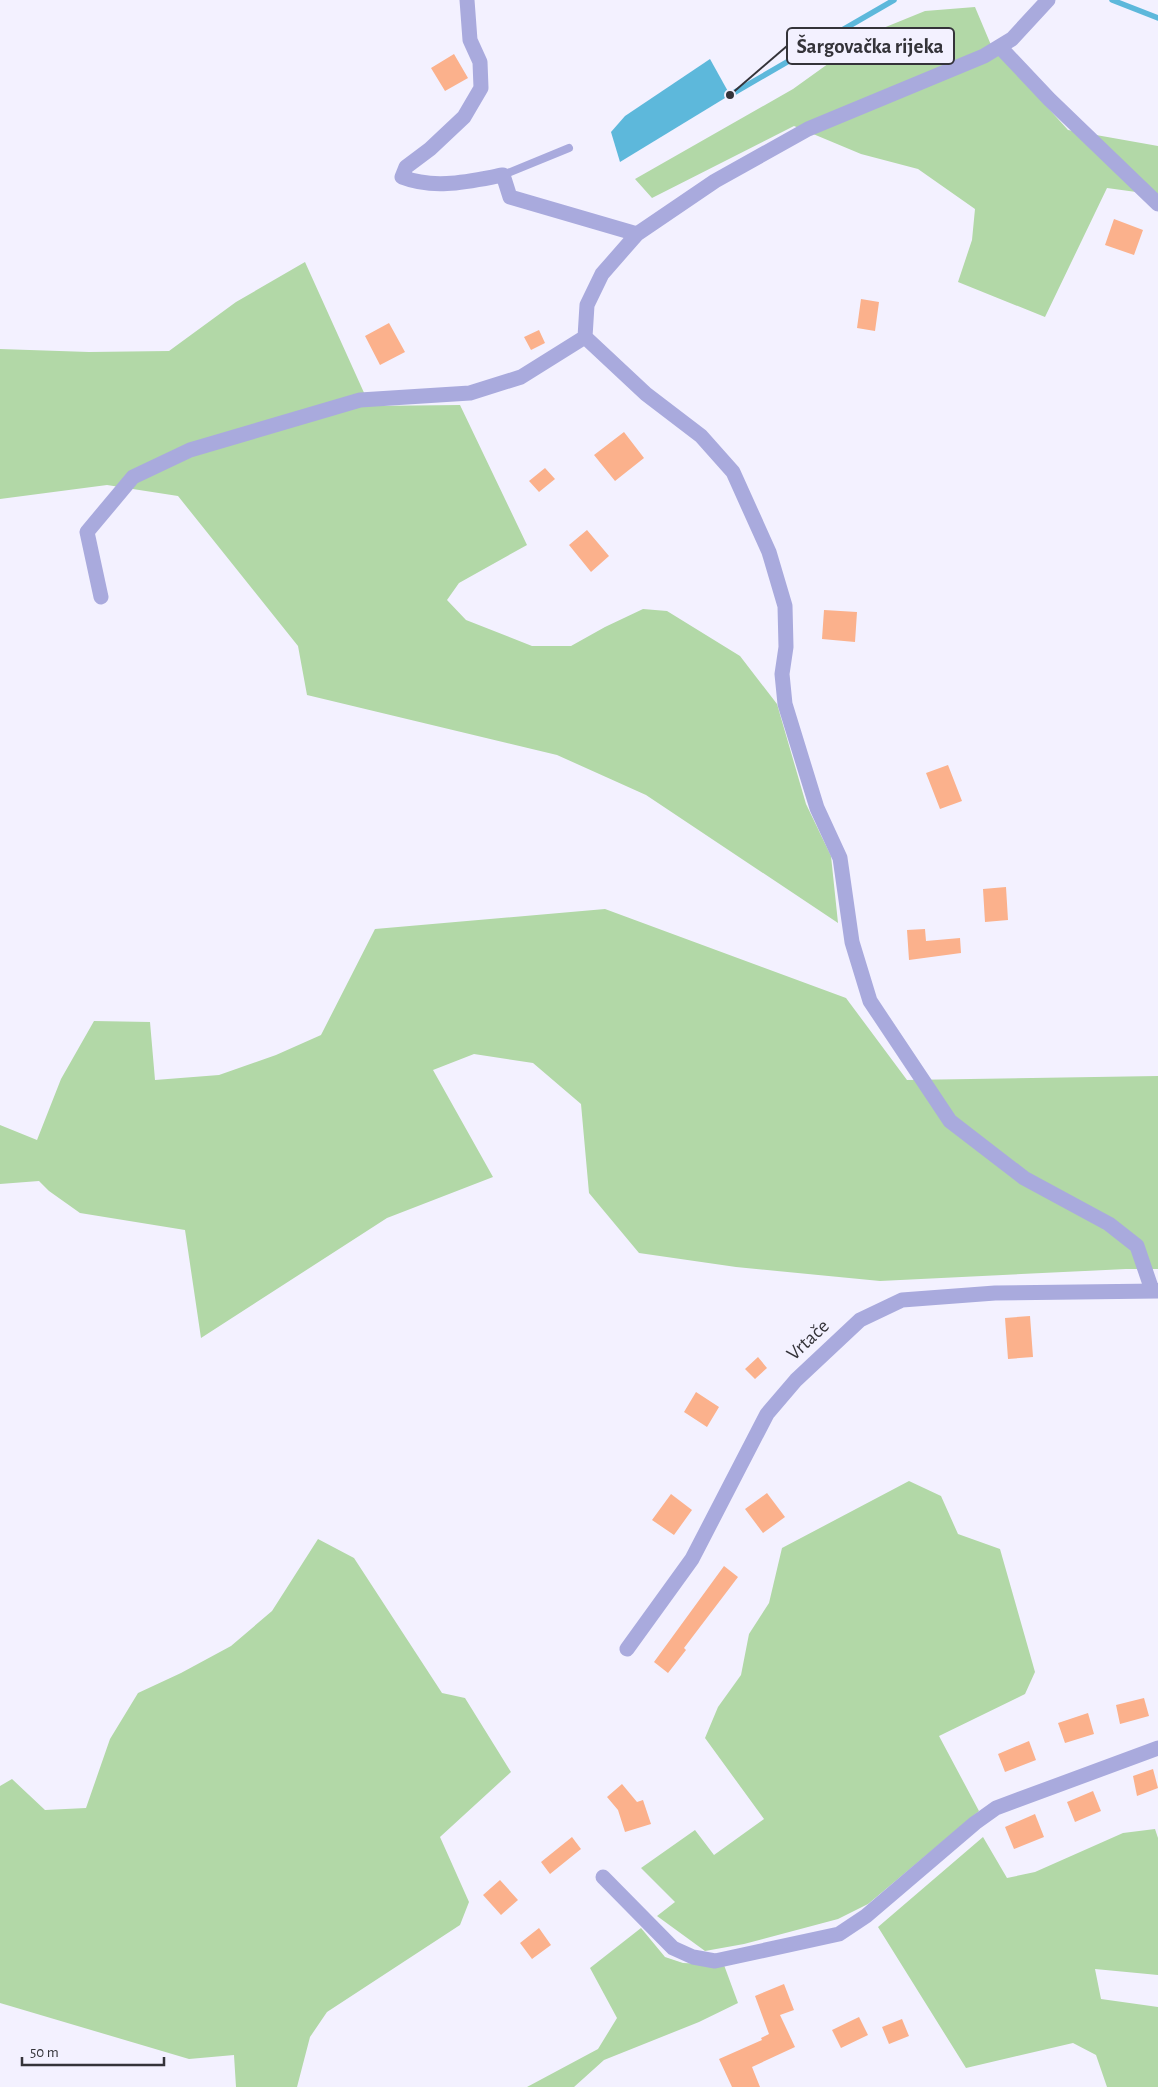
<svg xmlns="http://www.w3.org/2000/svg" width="1158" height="2087" viewBox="0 0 1158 2087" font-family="'Alegreya Sans',sans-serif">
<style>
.green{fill:#b2d8a7}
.water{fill:#5db8db}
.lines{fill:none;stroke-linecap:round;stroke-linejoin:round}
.stream{stroke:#5db8db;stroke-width:5.5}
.building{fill:#fbb18c}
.lane{stroke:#a9aadd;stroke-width:8}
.street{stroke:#a9aadd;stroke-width:15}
.labels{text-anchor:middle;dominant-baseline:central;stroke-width:4.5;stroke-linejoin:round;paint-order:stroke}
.street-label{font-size:20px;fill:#343339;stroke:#f3f1ff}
.leader{fill:none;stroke:#343339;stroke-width:2}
.callout-dot{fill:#343339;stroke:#f3f1ff;stroke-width:2}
.callout{fill:#f3f1ff;stroke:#343339;stroke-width:2}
.callout-label{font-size:21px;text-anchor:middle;font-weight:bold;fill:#343339}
</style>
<rect width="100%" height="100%" fill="#f3f1ff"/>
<!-- green -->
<path class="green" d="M 975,7 L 991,45 L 1068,130 L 1158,146 L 1158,195 L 1107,188 L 1045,317 L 958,282 L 972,240 L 975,209 L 918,169 L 861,154 L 794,126 L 652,198 L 635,179 L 793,89 L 871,33 L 925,11 Z
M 305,262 L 370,406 L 460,405 L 527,545 L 459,583 L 447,600 L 466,620 L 532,646 L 571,646 L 605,627 L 643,609 L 667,611 L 740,656 L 777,704 L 806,804 L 831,856 L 838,923 L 646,795 L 557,755 L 307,695 L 298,646 L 178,496 L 107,485 L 0,499 L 0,349 L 89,352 L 169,351 L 236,302 Z
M 605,909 L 846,998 L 907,1080 L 1158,1076 L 1158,1269 L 1126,1269 L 880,1281 L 736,1267 L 639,1253 L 589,1193 L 581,1104 L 533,1063 L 474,1054 L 433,1070 L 493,1177 L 387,1218 L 201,1338 L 185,1230 L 80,1213 L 49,1191 L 39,1181 L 0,1184 L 0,1125 L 37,1140 L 61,1079 L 94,1021 L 150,1022 L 155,1080 L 219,1075 L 276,1055 L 321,1035 L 375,929 Z
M 909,1481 L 941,1496 L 958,1534 L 1000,1549 L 1035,1672 L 1025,1694 L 939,1736 L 979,1811 L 868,1904 L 838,1919 L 744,1944 L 705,1951 L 657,1916 L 675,1902 L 641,1868 L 695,1830 L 714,1855 L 764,1819 L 705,1738 L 718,1707 L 741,1675 L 749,1634 L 769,1603 L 782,1548 Z
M 318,1539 L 354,1558 L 442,1693 L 465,1698 L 511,1772 L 440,1837 L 469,1902 L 460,1925 L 327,2012 L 310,2037 L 297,2087 L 236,2087 L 234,2055 L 189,2059 L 0,2003 L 0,1786 L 12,1779 L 45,1810 L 86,1808 L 110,1739 L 138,1693 L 181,1673 L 231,1646 L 272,1611 Z
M 1155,1829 L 1158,1838 L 1158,1975 L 1095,1969 L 1101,1999 L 1158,2007 L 1158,2087 L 1107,2087 L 1096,2055 L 1073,2043 L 966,2068 L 878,1927 L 983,1837 L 1007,1878 L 1035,1872 L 1123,1833 Z
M 641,1928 L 665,1957 L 683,1963 L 724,1965 L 738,2003 L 699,2022 L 604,2060 L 574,2087 L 527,2087 L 598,2049 L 617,2018 L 590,1968 Z"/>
<!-- water -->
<path class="water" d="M 710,59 L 730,95 L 620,162 L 611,132 L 625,116 Z"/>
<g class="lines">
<!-- stream -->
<path class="stream" d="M 1112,0 L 1158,18
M 730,95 L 894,0"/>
</g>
<!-- building -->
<path class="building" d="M 454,54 L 468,78 L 445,91 L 431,68 Z
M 1114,219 L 1143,230 L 1134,255 L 1105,245 Z
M 861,299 L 879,302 L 875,331 L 857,328 Z
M 389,323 L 405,352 L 380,365 L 365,336 Z
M 539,330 L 545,343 L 531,350 L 524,337 Z
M 624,432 L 644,458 L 615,481 L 594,455 Z
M 545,468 L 555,479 L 539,492 L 529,481 Z
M 587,530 L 609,556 L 591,572 L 569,545 Z
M 824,610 L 857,612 L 855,642 L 822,639 Z
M 948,765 L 962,801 L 940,809 L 926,773 Z
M 1006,887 L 1008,920 L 985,922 L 983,889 Z
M 925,929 L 926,941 L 960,938 L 961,953 L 909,960 L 907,930 Z
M 1030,1316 L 1033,1357 L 1008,1359 L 1005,1318 Z
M 758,1357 L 767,1368 L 755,1379 L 745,1369 Z
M 696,1392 L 719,1407 L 707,1427 L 684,1412 Z
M 767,1493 L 785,1517 L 763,1533 L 745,1509 Z
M 671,1494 L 692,1510 L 674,1535 L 652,1520 Z
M 724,1566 L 738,1577 L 684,1648 L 686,1650 L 668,1673 L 654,1662 Z
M 1144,1698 L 1149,1716 L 1120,1724 L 1116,1705 Z
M 1088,1713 L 1094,1734 L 1065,1743 L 1058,1723 Z
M 1029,1741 L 1036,1760 L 1005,1772 L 998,1754 Z
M 1153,1769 L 1158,1788 L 1137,1796 L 1133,1776 Z
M 622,1784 L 637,1802 L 643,1800 L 651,1824 L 625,1832 L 618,1810 L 607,1797 Z
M 1093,1791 L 1101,1811 L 1075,1822 L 1067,1802 Z
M 1035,1814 L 1044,1837 L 1014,1849 L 1005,1827 Z
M 572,1837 L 581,1849 L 550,1874 L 541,1862 Z
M 500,1880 L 518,1900 L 501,1915 L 483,1895 Z
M 539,1928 L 551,1945 L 532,1959 L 520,1943 Z
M 784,1984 L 794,2010 L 780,2015 L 795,2047 L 752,2067 L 760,2087 L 732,2087 L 719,2059 L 762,2040 L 761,2038 L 769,2034 L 755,1996 Z
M 859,2017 L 868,2035 L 841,2048 L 832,2030 Z
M 902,2019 L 909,2036 L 889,2044 L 882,2027 Z"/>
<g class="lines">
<!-- lane -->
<path class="lane" d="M 503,175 L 569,148"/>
<!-- street -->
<path class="street" d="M 467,0 L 470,40 L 480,62 L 481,88 L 464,117 L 430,149 L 406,167 L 402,177 C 435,190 470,181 503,175 L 510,197 L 637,234
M 1048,0 L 1012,39 L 984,56 L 808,129 L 715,181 L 637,234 L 602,274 L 587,305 L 585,337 L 646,394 L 701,436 L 733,472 L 769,552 L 785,606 L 786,647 L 782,674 L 785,704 L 817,808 L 840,858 L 852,942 L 870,1001 L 950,1121 L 1024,1178 L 1109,1224 L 1137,1246 L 1152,1290
M 1000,47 L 1049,99 L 1158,204
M 101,597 L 87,532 L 133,477 L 190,450 L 360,400 L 470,393 L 521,377 L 585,337
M 627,1649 L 692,1559 L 767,1414 L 796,1380 L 860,1320 L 902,1300 L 995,1293 L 1158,1291
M 603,1877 L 673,1948 L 693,1957 L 715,1961 L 839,1934 L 866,1916 L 975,1823 L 996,1808 L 1158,1748"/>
</g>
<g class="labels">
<!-- street labels -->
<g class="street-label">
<text transform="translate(808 1340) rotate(-43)">Vrtače</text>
</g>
</g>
<!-- callouts -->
<path class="leader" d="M730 95L787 46"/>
<circle class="callout-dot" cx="730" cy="95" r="5"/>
<rect class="callout" x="787" y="28" width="167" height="36" rx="5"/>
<g class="callout-label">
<text x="870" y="53">Šargovačka rijeka</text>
</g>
<!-- scale -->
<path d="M22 2057v8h142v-8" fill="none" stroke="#343339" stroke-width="2.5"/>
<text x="30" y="2057" font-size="15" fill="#343339" stroke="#f3f1ff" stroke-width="4" paint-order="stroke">50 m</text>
</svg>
